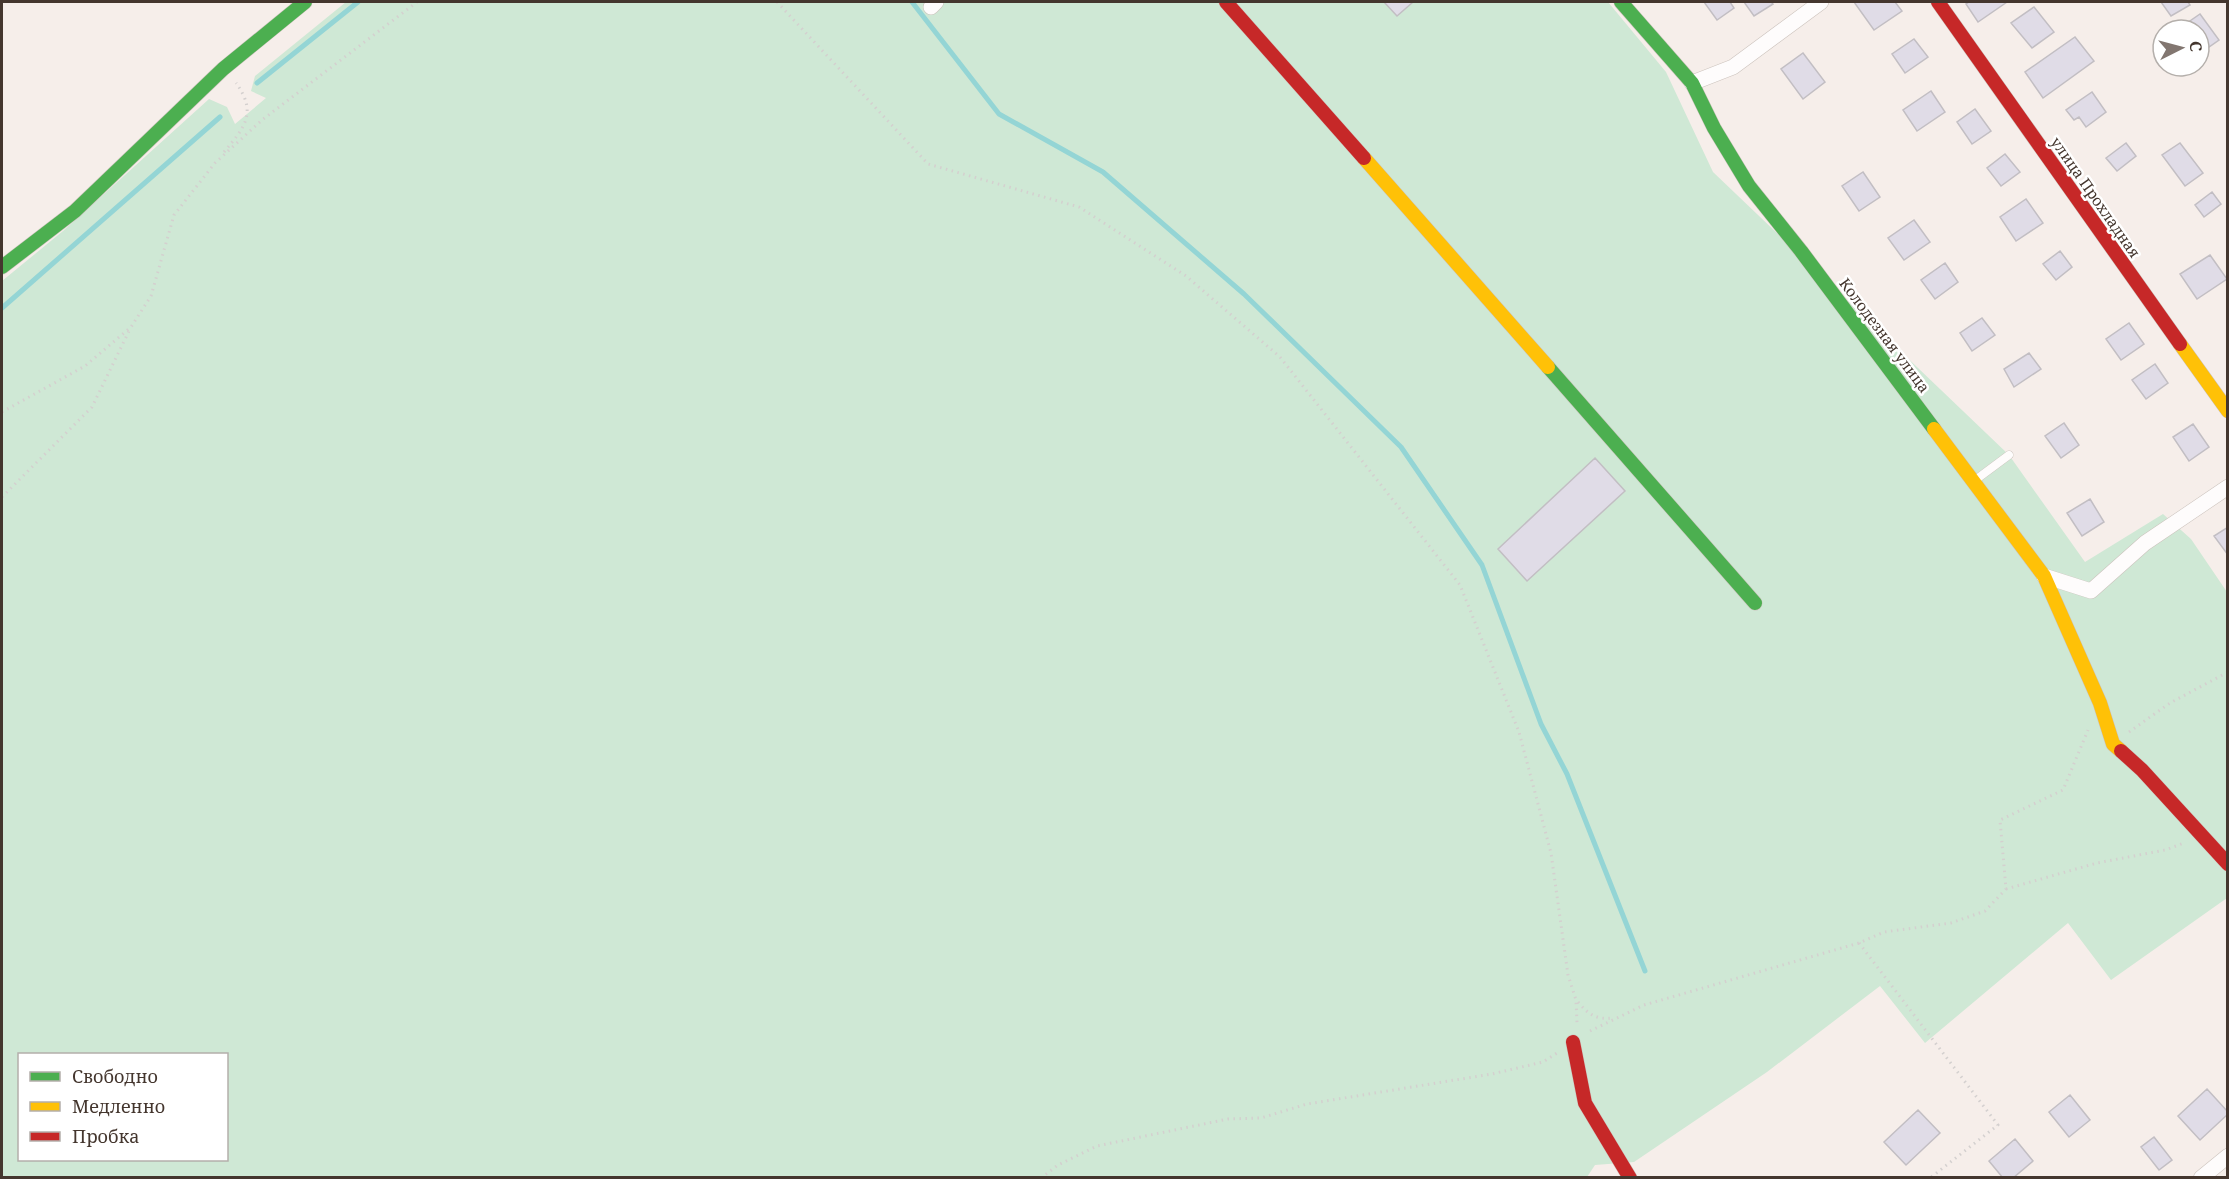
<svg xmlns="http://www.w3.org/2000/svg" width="2229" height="1179" viewBox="0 0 2229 1179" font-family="'Noto Serif',serif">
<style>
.green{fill:#cfe8d5;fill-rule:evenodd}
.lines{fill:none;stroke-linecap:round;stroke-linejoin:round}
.stream{stroke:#94d5d5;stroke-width:5}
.building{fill:#e0dce7;stroke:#c2bec3;stroke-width:1.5}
.lane-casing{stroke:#ccc3bd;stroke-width:9}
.street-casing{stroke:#ccc3bd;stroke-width:16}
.fast-casing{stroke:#ccc3bd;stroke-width:15}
.slow-casing{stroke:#ccc3bd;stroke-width:15}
.jam-casing{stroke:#ccc3bd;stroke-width:15}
.path{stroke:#d4d0cf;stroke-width:3;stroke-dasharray:1.5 4.5;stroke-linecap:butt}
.lane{stroke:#fefcfc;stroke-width:8}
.street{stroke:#fefcfc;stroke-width:15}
.fast{stroke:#4caf50;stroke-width:14}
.slow{stroke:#ffc107;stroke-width:14}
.jam{stroke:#c62828;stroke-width:14}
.labels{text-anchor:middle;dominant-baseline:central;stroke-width:5;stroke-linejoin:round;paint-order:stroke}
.street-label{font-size:15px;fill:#44362e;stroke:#fff}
</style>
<rect width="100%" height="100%" fill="#f6eeea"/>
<!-- green -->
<path class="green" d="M 346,2 L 1608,2 L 1666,72 L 1713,172 L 2009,455 L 2085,562 L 2163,514 L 2191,539 L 2227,592 L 2227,898 L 2111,980 L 2068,923 L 1925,1043 L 1880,986 L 1767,1072 L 1634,1162 L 1595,1165 L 1587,1177 L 2,1177 L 2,281 L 63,231 L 209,99 L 227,107 L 235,124 L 266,98 L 251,91 L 255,76 ZM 20,1054 L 226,1054 L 226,1160 L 20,1160 Z"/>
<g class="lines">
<!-- stream -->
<path class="stream" d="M 912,2 L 999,114 L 1103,172 L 1244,294 L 1401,447 L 1482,565 L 1541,724 L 1567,774 L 1645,971
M 257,83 L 358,2
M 2,308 L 220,117"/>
</g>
<!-- building -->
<path class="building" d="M 1384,2 L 1413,2 L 1397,16 Z
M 1704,2 L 1730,2 L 1734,8 L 1717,20 Z
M 1744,2 L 1771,2 L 1773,4 L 1754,16 Z
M 1854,2 L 1895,2 L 1902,11 L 1874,30 Z
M 1969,2 L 2007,2 L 1978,22 L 1966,4 Z
M 2161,2 L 2188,2 L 2190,5 L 2171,16 Z
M 2034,7 L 2054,32 L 2032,48 L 2011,23 Z
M 2200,14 L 2219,40 L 2199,54 L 2199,30 L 2177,30 Z
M 2075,37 L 2094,61 L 2043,98 L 2025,72 Z
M 1914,39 L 1928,57 L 1905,73 L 1892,54 Z
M 1803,53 L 1825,82 L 1803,99 L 1781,69 Z
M 1931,91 L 1945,112 L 1917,131 L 1903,110 Z
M 2092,92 L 2106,112 L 2086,127 L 2079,117 L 2074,120 L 2066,110 Z
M 1975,109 L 1991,131 L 1972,144 L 1957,122 Z
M 2126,143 L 2136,156 L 2117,171 L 2106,158 Z
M 2180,143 L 2203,173 L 2185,186 L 2162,155 Z
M 2005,154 L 2020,172 L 2001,186 L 1987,168 Z
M 1863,172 L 1880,197 L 1859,211 L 1842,186 Z
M 2212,192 L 2221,204 L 2204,217 L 2195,205 Z
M 2026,199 L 2043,223 L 2016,241 L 2000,217 Z
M 1914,220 L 1930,242 L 1904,260 L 1888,238 Z
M 2060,251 L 2072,267 L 2056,280 L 2043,264 Z
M 2210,255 L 2227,279 L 2197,299 L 2180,274 Z
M 1945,263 L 1958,282 L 1935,299 L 1921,280 Z
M 1982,318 L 1995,335 L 1972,351 L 1960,333 Z
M 2129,323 L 2144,344 L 2121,360 L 2106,339 Z
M 2029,353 L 2041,369 L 2014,387 L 2004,369 Z
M 2155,364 L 2168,383 L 2146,399 L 2132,380 Z
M 2064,423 L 2079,445 L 2061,458 L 2045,436 Z
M 2193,424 L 2209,447 L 2189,461 L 2173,437 Z
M 1595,458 L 1625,491 L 1527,581 L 1498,549 Z
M 2090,499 L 2104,522 L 2082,536 L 2067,513 Z
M 2228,527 L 2228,555 L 2214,536 Z
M 2207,1089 L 2228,1112 L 2228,1114 L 2200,1140 L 2178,1116 Z
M 2070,1095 L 2090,1120 L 2069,1137 L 2049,1112 Z
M 1918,1110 L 1940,1133 L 1906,1165 L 1884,1142 Z
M 2154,1137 L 2172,1160 L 2159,1170 L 2141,1147 Z
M 2015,1139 L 2033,1161 L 2013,1178 L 2003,1178 L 1989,1161 Z"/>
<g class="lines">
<defs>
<path id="lane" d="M 1974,481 L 2009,455"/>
<path id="street" d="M 931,7 L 936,2
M 1692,83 L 1733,67 L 1821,2
M 2044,576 L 2091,591 L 2145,543 L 2228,487
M 2201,1178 L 2228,1156"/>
<path id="fast" d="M 1621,2 L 1692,83 L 1714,128 L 1749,186 L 1801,251 L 1934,429
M 2,267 L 75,211 L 223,69 L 305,2
M 1548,367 L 1755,603"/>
<path id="slow" d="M 1364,158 L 1548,367
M 2180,344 L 2228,411
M 1934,429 L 2044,576 L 2100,703 L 2113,744 L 2121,751"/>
<path id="jam" d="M 1226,2 L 1364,158
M 1938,2 L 2180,344
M 2121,751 L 2142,770 L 2228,864
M 1573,1042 L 1585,1103 L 1630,1178"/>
</defs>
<!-- lane casing -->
<use href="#lane" class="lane-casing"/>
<!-- street casing -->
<use href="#street" class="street-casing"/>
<!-- fast casing -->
<use href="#fast" class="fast-casing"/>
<!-- slow casing -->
<use href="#slow" class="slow-casing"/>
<!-- jam casing -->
<use href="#jam" class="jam-casing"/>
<!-- path -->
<path class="path" d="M 777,2 L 928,164 L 1079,207 L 1186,276 L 1280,357 L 1460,585 L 1519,732 L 1551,853 L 1568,975 L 1576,1000 L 1577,1023
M 224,152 C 244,128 258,113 236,83
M 2,412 L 85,366 L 131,327 L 151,296 L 174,215 L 215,163 L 262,120 L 417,2
M 2,497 L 92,407 L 130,329
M 2129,732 L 2170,703 L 2228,672
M 2006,889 L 2097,863 L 2165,850 L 2184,843
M 1859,943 L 1998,1125 L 1930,1178
M 1578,1002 C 1588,1014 1596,1020 1613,1018
M 1590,1031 L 1644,1005 L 1859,943 L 1884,932 L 1951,923 L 1985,911 L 2006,889 L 2000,820 L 2063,790 L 2088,730
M 1041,1178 L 1058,1165 L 1097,1146 L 1228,1119 L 1261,1118 L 1307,1104 L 1492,1074 L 1543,1062 L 1557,1053"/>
<!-- lane -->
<use href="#lane" class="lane"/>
<!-- street -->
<use href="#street" class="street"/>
<!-- fast -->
<use href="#fast" class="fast"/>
<!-- slow -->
<use href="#slow" class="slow"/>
<!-- jam -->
<use href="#jam" class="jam"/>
</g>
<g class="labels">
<!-- street labels -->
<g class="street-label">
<text transform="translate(2096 197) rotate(55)">улица Прохладная</text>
<text transform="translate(1885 335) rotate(53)">Колодезная улица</text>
</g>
</g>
<!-- border -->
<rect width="2229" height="1179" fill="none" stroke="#44362e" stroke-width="6"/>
<!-- legend -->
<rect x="18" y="1053" width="210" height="108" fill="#ffffff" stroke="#b4afab" stroke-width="1.5"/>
<rect x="30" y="1072" width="30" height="9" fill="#4caf50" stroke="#b4afab" stroke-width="1.5"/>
<text x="72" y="1083" font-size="18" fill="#44362e">Свободно</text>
<rect x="30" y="1102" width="30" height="9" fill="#ffc107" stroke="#b4afab" stroke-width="1.5"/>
<text x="72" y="1113" font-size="18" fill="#44362e">Медленно</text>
<rect x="30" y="1132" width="30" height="9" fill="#c62828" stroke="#b4afab" stroke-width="1.5"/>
<text x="72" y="1143" font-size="18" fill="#44362e">Пробка</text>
<!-- north arrow -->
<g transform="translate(2181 48) rotate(84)"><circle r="28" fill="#ffffff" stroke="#b4afab" stroke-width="1.5"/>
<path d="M0-4.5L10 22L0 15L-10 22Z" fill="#827670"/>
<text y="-9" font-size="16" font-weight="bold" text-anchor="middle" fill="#44362e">С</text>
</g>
</svg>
